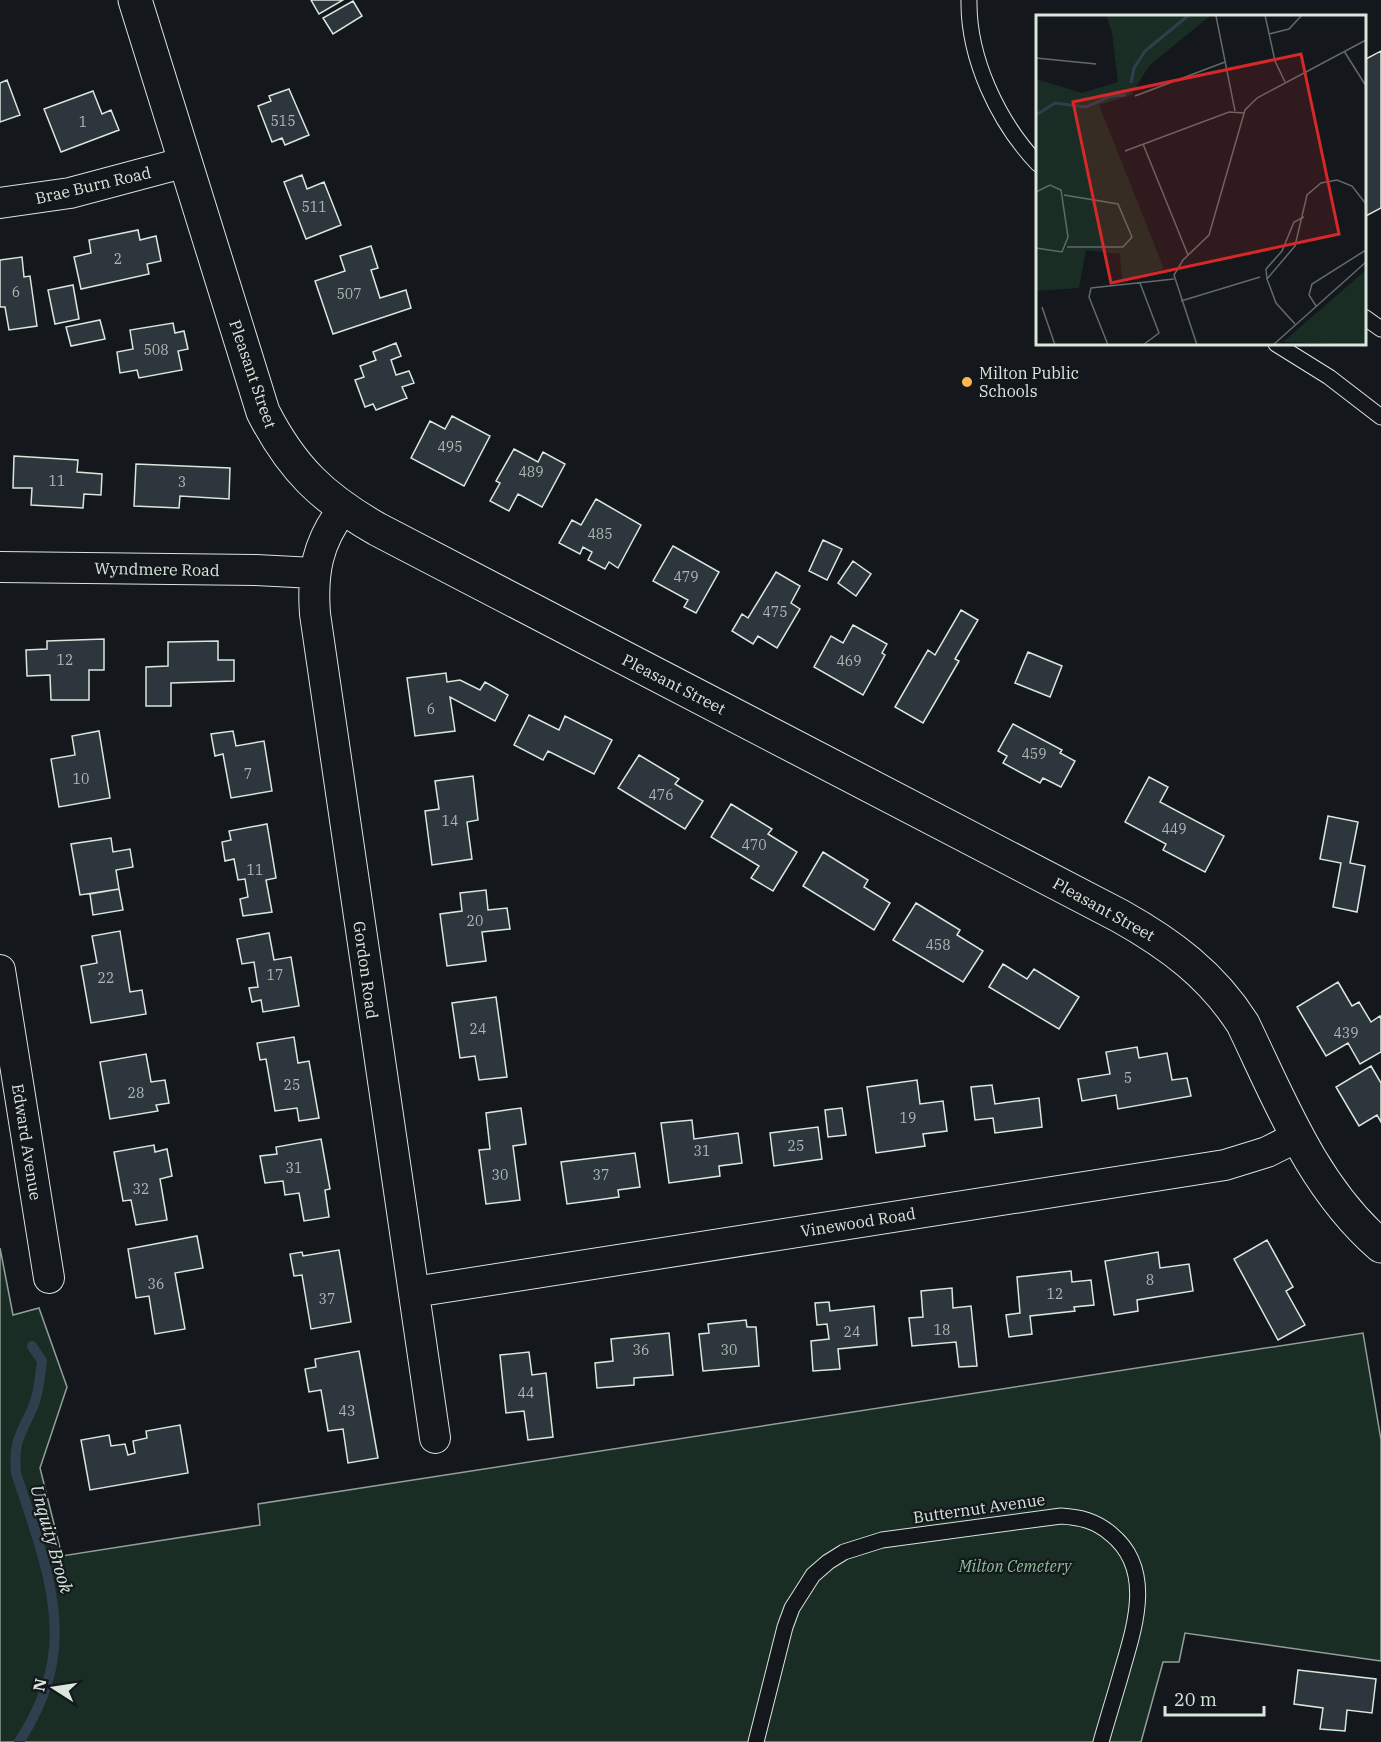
<svg xmlns="http://www.w3.org/2000/svg" width="1381" height="1742" viewBox="0 0 1381 1742" font-family="'IBM Plex Serif',serif">
<style>
.green{fill:#1a2d24;stroke:#939e99;stroke-width:1.5}
.lines{fill:none;stroke-linecap:round;stroke-linejoin:round}
.stream{stroke:#2f3f4d;stroke-width:10}
.building{fill:#2c363c;stroke:#d8e6dc;stroke-width:1.5}
.service-casing{stroke:#d8e6dc;stroke-width:17}
.minor-casing{stroke:#d8e6dc;stroke-width:32}
.tertiary-casing{stroke:#d8e6dc;stroke-width:35}
.service{stroke:#14181c;stroke-width:15}
.minor{stroke:#14181c;stroke-width:30}
.tertiary{stroke:#14181c;stroke-width:33}
.poi-dot{fill:#ffb74d;stroke:#14181c;stroke-width:2}
.labels{text-anchor:middle;dominant-baseline:central;stroke-width:4.5;stroke-linejoin:round;paint-order:stroke}
.number-label{font-size:14px;fill:#adbab4}
.street-label{font-size:16px;fill:#d8e6dc;stroke:#14181c}
.poi-label{font-size:16px;fill:#d8e6dc;stroke:#14181c;text-anchor:start}
.park-label{font-size:16px;font-style:italic;fill:#8ac095;stroke:#14181c}
.water-label{font-size:18px;font-style:italic;fill:#d8e6dc;stroke:#14181c}
.inset-river{fill:none;stroke:#2f3f4d;stroke-width:3}
.inset-road{fill:none;stroke:#626a69;stroke-width:1.5}
.view{fill:#d62828;fill-opacity:0.15;stroke:#d62828;stroke-width:3}
.inset-edge{fill:none;stroke:#d8e6dc;stroke-width:3}
</style>
<rect width="100%" height="100%" fill="#14181c"/>
<!-- green -->
<path class="green" d="M 0,1248 L 13,1315 L 39,1308 L 67,1387 L 40,1468 L 62,1556 L 260,1525 L 258,1504 L 1363,1333 L 1381,1440 L 1381,1661 L 1185,1633 L 1179,1662 L 1163,1662 L 1141,1742 L 0,1742 Z"/>
<g class="lines">
<!-- stream -->
<path class="stream" d="M 19,1742 C 35,1717 49,1687 53,1657 C 62,1597 34,1529 16,1473 C 13,1441 21,1434 33,1407 C 39,1393 40,1376 42,1361 L 32,1346"/>
</g>
<!-- building -->
<path class="building" d="M 311,0 L 343,0 L 319,14 Z
M 353,1 L 362,16 L 333,34 L 323,18 Z
M 1381,51 L 1381,208 L 1364,217 L 1364,60 Z
M 7,80 L 20,115 L 0,122 L 0,83 Z
M 289,89 L 309,135 L 285,145 L 282,138 L 272,142 L 258,106 L 271,101 L 269,96 Z
M 93,91 L 102,114 L 111,110 L 119,130 L 61,152 L 44,109 Z
M 302,175 L 307,189 L 324,182 L 341,225 L 306,239 L 284,182 Z
M 138,230 L 140,240 L 156,236 L 161,261 L 147,264 L 149,274 L 81,289 L 74,257 L 91,253 L 89,240 Z
M 371,246 L 378,268 L 371,270 L 380,298 L 406,290 L 411,308 L 333,334 L 315,281 L 345,271 L 340,256 Z
M 22,257 L 24,277 L 30,276 L 37,326 L 9,330 L 5,307 L 0,307 L 0,260 Z
M 73,285 L 79,319 L 55,324 L 48,290 Z
M 100,320 L 105,339 L 71,346 L 66,327 Z
M 173,323 L 175,333 L 184,331 L 188,349 L 178,351 L 182,370 L 139,378 L 137,370 L 120,373 L 117,352 L 133,349 L 130,330 Z
M 396,343 L 401,356 L 391,360 L 396,375 L 409,371 L 414,383 L 402,387 L 407,398 L 376,410 L 373,404 L 365,407 L 355,380 L 364,377 L 360,366 L 376,360 L 373,352 Z
M 452,416 L 490,436 L 464,486 L 411,458 L 430,421 L 445,429 Z
M 514,449 L 538,462 L 543,452 L 565,464 L 542,507 L 518,494 L 509,511 L 490,501 L 500,483 L 496,481 Z
M 14,456 L 78,460 L 77,472 L 102,474 L 101,495 L 84,494 L 83,508 L 31,505 L 32,488 L 13,488 Z
M 136,464 L 230,468 L 229,499 L 180,496 L 179,508 L 134,506 Z
M 596,499 L 641,525 L 618,568 L 609,562 L 605,569 L 588,560 L 592,552 L 583,547 L 580,554 L 559,543 L 572,520 L 581,525 Z
M 823,540 L 842,549 L 827,580 L 809,571 Z
M 673,546 L 719,572 L 696,613 L 684,607 L 688,600 L 653,581 Z
M 853,561 L 871,574 L 856,596 L 838,583 Z
M 776,572 L 800,586 L 791,603 L 800,609 L 777,648 L 758,636 L 753,644 L 732,631 L 742,614 L 748,618 Z
M 961,610 L 978,620 L 955,659 L 959,661 L 923,723 L 895,707 L 928,650 L 935,655 Z
M 853,625 L 887,644 L 882,653 L 885,655 L 863,695 L 814,667 L 831,636 L 843,643 Z
M 104,639 L 104,670 L 89,670 L 89,700 L 51,700 L 50,675 L 27,676 L 26,650 L 47,649 L 47,641 Z
M 218,641 L 218,660 L 234,660 L 234,681 L 171,683 L 171,706 L 146,706 L 146,667 L 168,666 L 168,642 Z
M 1028,652 L 1062,666 L 1050,697 L 1015,683 Z
M 446,673 L 447,682 L 460,680 L 480,690 L 485,682 L 508,695 L 495,721 L 450,697 L 455,731 L 415,736 L 407,678 Z
M 529,715 L 559,730 L 565,716 L 612,740 L 594,774 L 548,751 L 543,760 L 514,745 Z
M 1013,724 L 1062,750 L 1060,753 L 1075,761 L 1061,787 L 1043,778 L 1040,783 L 1003,763 L 1007,756 L 998,751 Z
M 99,731 L 110,798 L 59,807 L 51,759 L 75,755 L 72,736 Z
M 233,731 L 236,746 L 264,741 L 272,791 L 231,798 L 223,754 L 215,756 L 211,734 Z
M 639,755 L 679,779 L 675,784 L 703,801 L 685,829 L 618,788 Z
M 473,776 L 478,820 L 467,822 L 472,859 L 432,865 L 425,811 L 439,809 L 435,781 Z
M 1149,777 L 1168,787 L 1160,802 L 1224,836 L 1205,872 L 1163,850 L 1166,844 L 1125,822 Z
M 731,804 L 772,829 L 768,834 L 797,852 L 773,891 L 751,878 L 759,866 L 711,837 Z
M 1328,816 L 1358,822 L 1350,863 L 1365,866 L 1357,912 L 1333,907 L 1341,863 L 1320,859 Z
M 267,824 L 276,878 L 266,880 L 272,912 L 243,916 L 240,899 L 248,897 L 245,879 L 238,880 L 234,859 L 225,861 L 222,842 L 231,840 L 229,831 Z
M 111,838 L 113,852 L 130,849 L 133,867 L 116,870 L 119,889 L 80,895 L 71,844 Z
M 823,852 L 868,880 L 864,887 L 890,903 L 874,930 L 803,886 Z
M 119,889 L 123,910 L 93,915 L 90,894 Z
M 486,890 L 488,910 L 507,908 L 510,929 L 482,932 L 486,961 L 447,966 L 440,914 L 462,911 L 460,893 Z
M 916,903 L 960,930 L 957,935 L 983,951 L 963,982 L 893,940 Z
M 120,931 L 130,992 L 142,990 L 146,1014 L 91,1023 L 81,966 L 97,963 L 92,936 Z
M 269,933 L 274,960 L 291,957 L 299,1006 L 263,1012 L 261,1000 L 252,1002 L 249,988 L 258,987 L 254,962 L 242,964 L 237,939 Z
M 1003,964 L 1027,979 L 1034,969 L 1079,997 L 1059,1029 L 989,987 Z
M 1338,982 L 1352,1006 L 1359,1002 L 1371,1022 L 1380,1016 L 1381,1019 L 1381,1052 L 1360,1064 L 1348,1043 L 1326,1056 L 1297,1007 Z
M 496,997 L 507,1077 L 479,1080 L 475,1056 L 460,1058 L 452,1003 Z
M 294,1037 L 298,1063 L 309,1061 L 319,1118 L 299,1121 L 297,1108 L 275,1111 L 266,1059 L 260,1060 L 257,1043 Z
M 1137,1047 L 1139,1058 L 1167,1053 L 1172,1080 L 1187,1078 L 1191,1096 L 1118,1109 L 1116,1095 L 1082,1101 L 1078,1079 L 1110,1074 L 1106,1052 Z
M 146,1054 L 151,1082 L 165,1080 L 169,1103 L 156,1105 L 158,1111 L 110,1119 L 100,1062 Z
M 1371,1066 L 1381,1083 L 1381,1122 L 1377,1115 L 1359,1126 L 1336,1087 Z
M 917,1080 L 920,1104 L 943,1101 L 947,1131 L 923,1134 L 925,1146 L 876,1153 L 867,1087 Z
M 992,1085 L 995,1104 L 1039,1098 L 1042,1127 L 995,1133 L 993,1118 L 975,1120 L 971,1087 Z
M 521,1108 L 526,1144 L 513,1146 L 520,1200 L 486,1204 L 479,1150 L 490,1149 L 486,1113 Z
M 842,1108 L 846,1135 L 828,1137 L 825,1110 Z
M 692,1120 L 694,1139 L 738,1133 L 742,1163 L 719,1166 L 720,1176 L 669,1183 L 661,1123 Z
M 818,1127 L 822,1159 L 774,1166 L 770,1133 Z
M 321,1139 L 330,1189 L 325,1190 L 329,1217 L 304,1221 L 299,1193 L 285,1195 L 283,1181 L 265,1183 L 260,1156 L 277,1154 L 276,1147 Z
M 154,1145 L 155,1152 L 167,1149 L 172,1176 L 160,1179 L 167,1220 L 136,1225 L 131,1200 L 123,1201 L 114,1152 Z
M 635,1153 L 640,1187 L 618,1190 L 619,1197 L 567,1204 L 561,1162 Z
M 197,1236 L 203,1268 L 175,1273 L 185,1329 L 155,1334 L 149,1296 L 136,1298 L 128,1249 Z
M 1267,1240 L 1293,1287 L 1286,1291 L 1305,1325 L 1278,1340 L 1234,1259 Z
M 339,1250 L 351,1322 L 311,1329 L 302,1275 L 294,1276 L 290,1254 L 302,1252 L 303,1256 Z
M 1158,1252 L 1160,1268 L 1189,1264 L 1193,1291 L 1137,1300 L 1138,1311 L 1114,1315 L 1105,1261 Z
M 1071,1271 L 1072,1282 L 1091,1280 L 1094,1305 L 1074,1307 L 1075,1311 L 1030,1316 L 1032,1334 L 1009,1337 L 1006,1315 L 1020,1313 L 1017,1277 Z
M 952,1288 L 953,1308 L 971,1306 L 977,1366 L 959,1367 L 956,1342 L 912,1346 L 909,1318 L 923,1317 L 921,1291 Z
M 829,1302 L 830,1311 L 874,1306 L 877,1345 L 838,1349 L 840,1369 L 813,1371 L 811,1341 L 829,1339 L 827,1324 L 817,1325 L 815,1303 Z
M 746,1320 L 747,1327 L 756,1327 L 759,1366 L 703,1371 L 699,1334 L 709,1333 L 708,1324 Z
M 669,1333 L 673,1375 L 634,1378 L 634,1385 L 597,1388 L 595,1363 L 613,1361 L 611,1339 Z
M 359,1351 L 378,1458 L 348,1463 L 343,1429 L 328,1431 L 321,1390 L 309,1392 L 305,1369 L 316,1367 L 315,1359 Z
M 529,1352 L 532,1375 L 546,1373 L 553,1437 L 528,1440 L 524,1411 L 506,1413 L 500,1355 Z
M 180,1425 L 188,1473 L 90,1490 L 81,1440 L 109,1435 L 111,1446 L 125,1444 L 128,1455 L 135,1453 L 133,1441 L 147,1438 L 146,1431 Z
M 1298,1670 L 1376,1679 L 1372,1713 L 1347,1710 L 1345,1731 L 1320,1729 L 1323,1708 L 1294,1704 Z"/>
<g class="lines">
<defs>
<path id="service" d="M 969,0 C 968,58 998,122 1038,164
M 1364,317 L 1381,329
M 1276,344 L 1329,377 L 1381,417
M 756,1742 L 785,1627 L 792,1608 L 813,1575 L 828,1562 L 844,1552 L 882,1540 L 1061,1516 C 1080,1517 1096,1521 1111,1534 C 1153,1568 1136,1623 1123,1667 C 1116,1692 1108,1717 1101,1742"/>
<path id="minor" d="M 0,203 L 70,193 L 186,162
M 343,509 C 317,543 312,573 315,614 L 435,1438
M 0,567 L 256,570 L 314,573
M 0,970 L 49,1278
M 414,1292 L 1225,1165 L 1267,1152 L 1297,1137"/>
<path id="tertiary" d="M 135,0 L 263,412 C 292,469 323,498 377,529 L 1120,916 C 1170,944 1212,975 1243,1024 C 1281,1103 1313,1187 1381,1246"/>
</defs>
<!-- service casing -->
<use href="#service" class="service-casing"/>
<!-- minor casing -->
<use href="#minor" class="minor-casing"/>
<!-- tertiary casing -->
<use href="#tertiary" class="tertiary-casing"/>
<!-- service -->
<use href="#service" class="service"/>
<!-- minor -->
<use href="#minor" class="minor"/>
<!-- tertiary -->
<use href="#tertiary" class="tertiary"/>
</g>
<!-- markers -->
<circle class="poi-dot" cx="967" cy="382" r="6"/>
<g class="labels">
<!-- number labels -->
<g class="number-label">
<text x="283" y="121">515</text>
<text x="83" y="122">1</text>
<text x="314" y="207">511</text>
<text x="118" y="259">2</text>
<text x="16" y="292">6</text>
<text x="349" y="294">507</text>
<text x="156" y="350">508</text>
<text x="450" y="447">495</text>
<text x="531" y="472">489</text>
<text x="57" y="481">11</text>
<text x="182" y="482">3</text>
<text x="600" y="534">485</text>
<text x="686" y="577">479</text>
<text x="775" y="612">475</text>
<text x="65" y="660">12</text>
<text x="849" y="661">469</text>
<text x="431" y="709">6</text>
<text x="1034" y="754">459</text>
<text x="248" y="774">7</text>
<text x="81" y="779">10</text>
<text x="661" y="795">476</text>
<text x="450" y="821">14</text>
<text x="1174" y="829">449</text>
<text x="754" y="845">470</text>
<text x="255" y="870">11</text>
<text x="475" y="921">20</text>
<text x="938" y="945">458</text>
<text x="275" y="975">17</text>
<text x="106" y="978">22</text>
<text x="478" y="1029">24</text>
<text x="1346" y="1033">439</text>
<text x="1128" y="1078">5</text>
<text x="292" y="1085">25</text>
<text x="136" y="1093">28</text>
<text x="908" y="1118">19</text>
<text x="796" y="1146">25</text>
<text x="702" y="1151">31</text>
<text x="294" y="1168">31</text>
<text x="500" y="1175">30</text>
<text x="601" y="1175">37</text>
<text x="141" y="1189">32</text>
<text x="1150" y="1280">8</text>
<text x="156" y="1284">36</text>
<text x="1055" y="1294">12</text>
<text x="327" y="1299">37</text>
<text x="942" y="1330">18</text>
<text x="852" y="1332">24</text>
<text x="641" y="1350">36</text>
<text x="729" y="1350">30</text>
<text x="526" y="1393">44</text>
<text x="347" y="1411">43</text>
</g>
<!-- street labels -->
<g class="street-label">
<text transform="translate(93 185) rotate(-13)">Brae Burn Road</text>
<text transform="translate(253 374) rotate(71)">Pleasant Street</text>
<text transform="translate(157 569) rotate(1)">Wyndmere Road</text>
<text transform="translate(674 684) rotate(27)">Pleasant Street</text>
<text transform="translate(1104 909) rotate(29)">Pleasant Street</text>
<text transform="translate(366 970) rotate(82)">Gordon Road</text>
<text transform="translate(27 1142) rotate(81)">Edward Avenue</text>
<text transform="translate(858 1222) rotate(-9)">Vinewood Road</text>
<text transform="translate(979 1508) rotate(-8)">Butternut Avenue</text>
</g>
<!-- poi labels -->
<g class="poi-label">
<text x="979" y="373">Milton Public<tspan x="979" dy="18">Schools</tspan></text>
</g>
<!-- park labels -->
<g class="park-label">
<text x="1015" y="1566">Milton Cemetery</text>
</g>
<!-- water labels -->
<g class="water-label">
<text transform="translate(52 1539) rotate(74)">Unquity Brook</text>
</g>
</g>
<!-- overview -->
<g transform="translate(1036 15)">
<rect width="330" height="330" fill="#14181c"/>
<path d="M 70,0 L 175,0 L 113,51 L 95,80 L 63,90 L 128,254 L 86,266 L 84,239 L 50,235 L 43,273 L 0,276 L 0,64 L 46,78 L 82,67 L 76,17 ZM 330,255 L 330,330 L 247,327 Z" fill="#1a2d24"/>
<path class="inset-river" d="M 95,68 L 98,53 L 109,36 L 153,0M 0,100 L 19,88 L 50,92 L 75,81 L 90,80"/>
<path class="inset-road" d="M 229,0 L 239,46 L 249,67M 180,1 L 199,96M 233,19 L 253,14 L 266,0M 308,36 L 330,71M 0,43 L 60,49M 99,81 L 189,47M 107,129 L 152,240M 89,136 L 193,97 L 208,98M 0,177 L 14,170 L 25,175 L 32,222 L 26,237 L 0,233M 28,180 L 82,189 L 96,222 L 87,232 L 31,232M 231,264 L 230,254 L 246,236 L 258,207 L 268,202M 104,268 L 123,318 L 107,330M 145,286 L 224,262M 280,291 L 273,280 L 276,269 L 330,235M 6,292 L 19,330M 259,309 L 240,288 L 231,264 L 259,231 L 271,180 L 285,168 L 301,165 L 316,171 L 330,189M 72,330 L 53,282 L 55,273 L 138,264M 161,330 L 138,260 L 147,245 L 173,220 L 209,95 L 221,83 L 330,25M 237,330 L 330,247"/>
<path class="view" d="M 265,39 L 303,219 L 75,268 L 37,87 Z"/>
<rect width="330" height="330" class="inset-edge"/>
</g>
<!-- north arrow -->
<g transform="translate(54 1688) rotate(282)" stroke="#14181c" stroke-width="4.5" paint-order="stroke">
<path d="M0-4.5L10 22L0 15L-10 22Z" fill="#d8e6dc"/>
<text y="-9" font-size="16" font-weight="bold" text-anchor="middle" fill="#d8e6dc">N</text>
</g>
<!-- scale -->
<path d="M1165 1706v9h99v-9" fill="none" stroke="#d8e6dc" stroke-width="3"/>
<text x="1174" y="1706" font-size="18" fill="#d8e6dc" stroke="#14181c" stroke-width="4.5" paint-order="stroke">20 m</text>
</svg>
